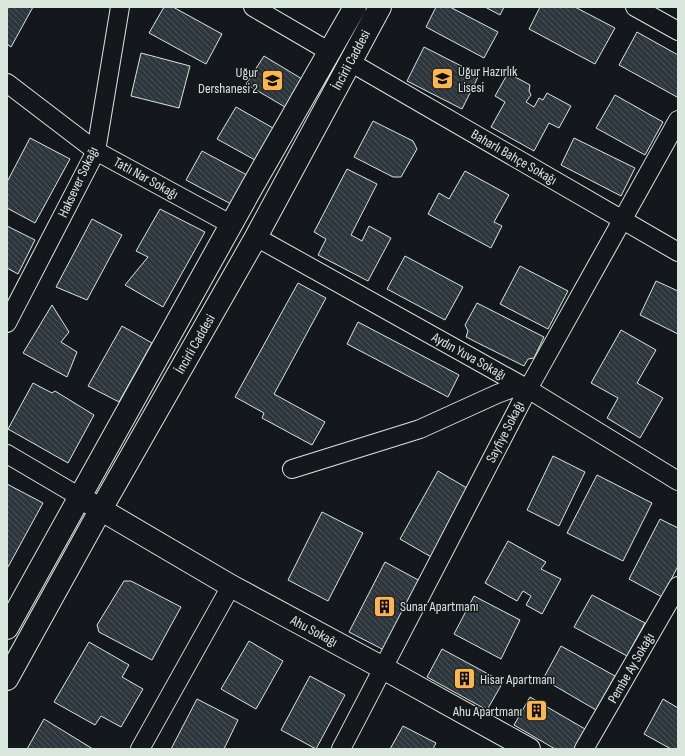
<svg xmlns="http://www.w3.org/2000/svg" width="685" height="756" viewBox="0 0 685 756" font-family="'Sofia Sans Condensed',sans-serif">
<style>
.building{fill:url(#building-back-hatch);stroke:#d8e6dc}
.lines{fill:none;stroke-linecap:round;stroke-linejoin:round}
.street-casing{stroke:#d8e6dc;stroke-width:20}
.secondary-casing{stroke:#d8e6dc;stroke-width:24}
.street{stroke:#14181c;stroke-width:18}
.secondary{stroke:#14181c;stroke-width:22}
.labels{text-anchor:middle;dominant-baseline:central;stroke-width:3;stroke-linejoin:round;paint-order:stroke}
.street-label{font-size:14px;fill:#d8e6dc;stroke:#14181c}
.poi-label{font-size:14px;fill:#d8e6dc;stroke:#14181c;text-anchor:start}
</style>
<defs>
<pattern id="building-back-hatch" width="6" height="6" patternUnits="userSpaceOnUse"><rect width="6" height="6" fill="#2c363c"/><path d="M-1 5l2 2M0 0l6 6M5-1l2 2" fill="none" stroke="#4a5358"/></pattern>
</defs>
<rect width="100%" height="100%" fill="#14181c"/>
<!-- building -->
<path class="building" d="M 7,7 L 33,7 L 11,47 L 7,44 Z
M 164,7 L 173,7 L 222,34 L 206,64 L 149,33 Z
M 436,7 L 450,7 L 498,32 L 484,58 L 426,27 Z
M 485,7 L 504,7 L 500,15 Z
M 540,7 L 575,7 L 615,28 L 595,64 L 529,29 Z
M 637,32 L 678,55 L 678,95 L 677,97 L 619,65 Z
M 424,47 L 479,75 L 462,109 L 407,81 Z
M 141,53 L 190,66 L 179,108 L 131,96 Z
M 264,56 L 302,79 L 285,107 L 246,84 Z
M 508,73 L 530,85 L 529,91 L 531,95 L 526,102 L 534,107 L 539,98 L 543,100 L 547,93 L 571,106 L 559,128 L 549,123 L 534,151 L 491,127 L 505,102 L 495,96 Z
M 615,95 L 663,122 L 645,155 L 596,128 Z
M 236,107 L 273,128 L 255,160 L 217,139 Z
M 373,121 L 413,141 L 417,149 L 401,177 L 393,177 L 354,157 Z
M 30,138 L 70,159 L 35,223 L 7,208 L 7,182 Z
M 574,138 L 635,168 L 621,196 L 561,165 Z
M 202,151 L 247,175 L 231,204 L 186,180 Z
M 347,169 L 377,184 L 351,235 L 362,241 L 369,226 L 391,238 L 368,281 L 318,255 L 326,239 L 314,232 Z
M 465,171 L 509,195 L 494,222 L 502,226 L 491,248 L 428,214 L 439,193 L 449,199 Z
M 160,209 L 205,232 L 163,307 L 125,285 L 148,257 L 136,251 Z
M 92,219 L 122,235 L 87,300 L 56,287 Z
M 7,226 L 35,240 L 18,274 L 7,268 Z
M 405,256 L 463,287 L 445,320 L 387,289 Z
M 520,266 L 568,291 L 548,329 L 500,304 Z
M 656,281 L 678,291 L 678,334 L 640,315 Z
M 298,283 L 326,298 L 274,394 L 325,422 L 312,445 L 262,418 L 264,413 L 235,397 Z
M 477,303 L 544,337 L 534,358 L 528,359 L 524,366 L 466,337 L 468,331 L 465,325 Z
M 52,305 L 69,332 L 61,342 L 77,352 L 67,377 L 23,353 Z
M 358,322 L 459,375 L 448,397 L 347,344 Z
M 122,326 L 152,343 L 119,402 L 88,386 Z
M 621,330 L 656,350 L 637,383 L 663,398 L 640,438 L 607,418 L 618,398 L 591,383 Z
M 33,383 L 52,393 L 55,391 L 94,415 L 68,463 L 8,429 Z
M 553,456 L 585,472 L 559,526 L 527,510 Z
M 438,471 L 472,491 L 433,558 L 400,539 Z
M 597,475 L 652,503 L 623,561 L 567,533 Z
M 7,484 L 43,503 L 8,567 L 7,566 Z
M 322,512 L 363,533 L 328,601 L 288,580 Z
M 660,519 L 678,528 L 678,566 L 662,597 L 629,579 Z
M 508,541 L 546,562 L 541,569 L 561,579 L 542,614 L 526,605 L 531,596 L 523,591 L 517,601 L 485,583 Z
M 385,562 L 420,581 L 384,650 L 349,632 Z
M 124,581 L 131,581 L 181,607 L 152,660 L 99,632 L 97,625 Z
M 592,595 L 645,623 L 627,656 L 574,627 Z
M 474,596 L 520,620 L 501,659 L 454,634 Z
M 249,641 L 283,661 L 256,709 L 221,689 Z
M 89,642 L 129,665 L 122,677 L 143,689 L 121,727 L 101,716 L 95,725 L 54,702 Z
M 561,646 L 615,676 L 596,710 L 543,679 Z
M 442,649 L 503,682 L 487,710 L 427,677 Z
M 310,676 L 345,695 L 316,749 L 281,730 Z
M 530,697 L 585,729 L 574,749 L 555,749 L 514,725 Z
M 197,699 L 238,720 L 224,749 L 171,749 Z
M 663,699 L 678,708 L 678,749 L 671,749 L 644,734 Z
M 44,719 L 93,749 L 27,749 Z
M 403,726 L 436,743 L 433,749 L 390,749 Z"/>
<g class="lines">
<defs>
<path id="street" d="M 253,7 L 330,52
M 635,7 L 678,31
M 350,62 L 678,252
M 7,83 L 96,151 L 232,225
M 256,237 L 528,389 L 678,481
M 7,323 L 96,151 L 120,7
M 7,454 L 80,497
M 292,469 L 420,429 L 497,394 L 521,385
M 140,749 L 231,586
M 341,749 L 528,389 L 678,120
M 584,749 L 678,586"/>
<path id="secondary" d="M 88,502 L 231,586 L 383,668 L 529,749
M 7,628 L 252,187 L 355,7
M 7,679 L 101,509 L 256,237 L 380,7"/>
</defs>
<!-- street casing -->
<use href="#street" class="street-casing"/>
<!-- secondary casing -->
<use href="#secondary" class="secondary-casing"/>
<!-- street -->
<use href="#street" class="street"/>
<!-- secondary -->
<use href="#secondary" class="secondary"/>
</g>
<!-- icons -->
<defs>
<symbol id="school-square" viewBox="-11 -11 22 22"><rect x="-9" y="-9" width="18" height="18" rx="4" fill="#ffb74d" stroke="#14181c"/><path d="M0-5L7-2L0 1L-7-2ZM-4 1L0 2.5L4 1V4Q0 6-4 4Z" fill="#111"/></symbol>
<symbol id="building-square" viewBox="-11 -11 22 22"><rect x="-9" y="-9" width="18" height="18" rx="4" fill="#ffb74d" stroke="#14181c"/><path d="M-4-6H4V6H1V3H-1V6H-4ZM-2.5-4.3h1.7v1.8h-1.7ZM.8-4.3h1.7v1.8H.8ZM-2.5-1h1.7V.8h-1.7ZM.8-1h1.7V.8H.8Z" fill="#111"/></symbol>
</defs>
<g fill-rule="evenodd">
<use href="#school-square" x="430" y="66" width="25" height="25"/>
<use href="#school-square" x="260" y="68" width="25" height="25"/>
<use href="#building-square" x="372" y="594" width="25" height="25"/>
<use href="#building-square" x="452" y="666" width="25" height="25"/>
<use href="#building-square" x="524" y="698" width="25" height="25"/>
</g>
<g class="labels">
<!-- street labels -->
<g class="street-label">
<text transform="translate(351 60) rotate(-62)">İncirli Caddesi</text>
<text transform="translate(514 157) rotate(30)">Baharlı Bahçe Sokağı</text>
<text transform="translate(146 178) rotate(29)">Tatlı Nar Sokağı</text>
<text transform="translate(78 182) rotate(-65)">Haksever Sokağı</text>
<text transform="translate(195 344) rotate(-60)">İncirli Caddesi</text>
<text transform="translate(469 356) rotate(29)">Aydın Yuva Sokağı</text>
<text transform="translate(505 432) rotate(-63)">Sayfiye Sokağı</text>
<text transform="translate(314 631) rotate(28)">Ahu Sokağı</text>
<text transform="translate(631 668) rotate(-60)">Pembe Ay Sokağı</text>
</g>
<!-- poi labels -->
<g class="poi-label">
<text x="458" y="71">Uğur Hazırlık<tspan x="458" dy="16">Lisesi</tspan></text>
<text x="258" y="72" text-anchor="end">Uğur<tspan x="258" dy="16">Dershanesi 2</tspan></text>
<text x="400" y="606">Sunar Apartmanı</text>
<text x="480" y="679">Hisar Apartmanı</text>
<text x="522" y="711" text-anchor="end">Ahu Apartmanı</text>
</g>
</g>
<!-- border -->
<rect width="685" height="756" fill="none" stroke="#d8e6dc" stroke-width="16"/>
</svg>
